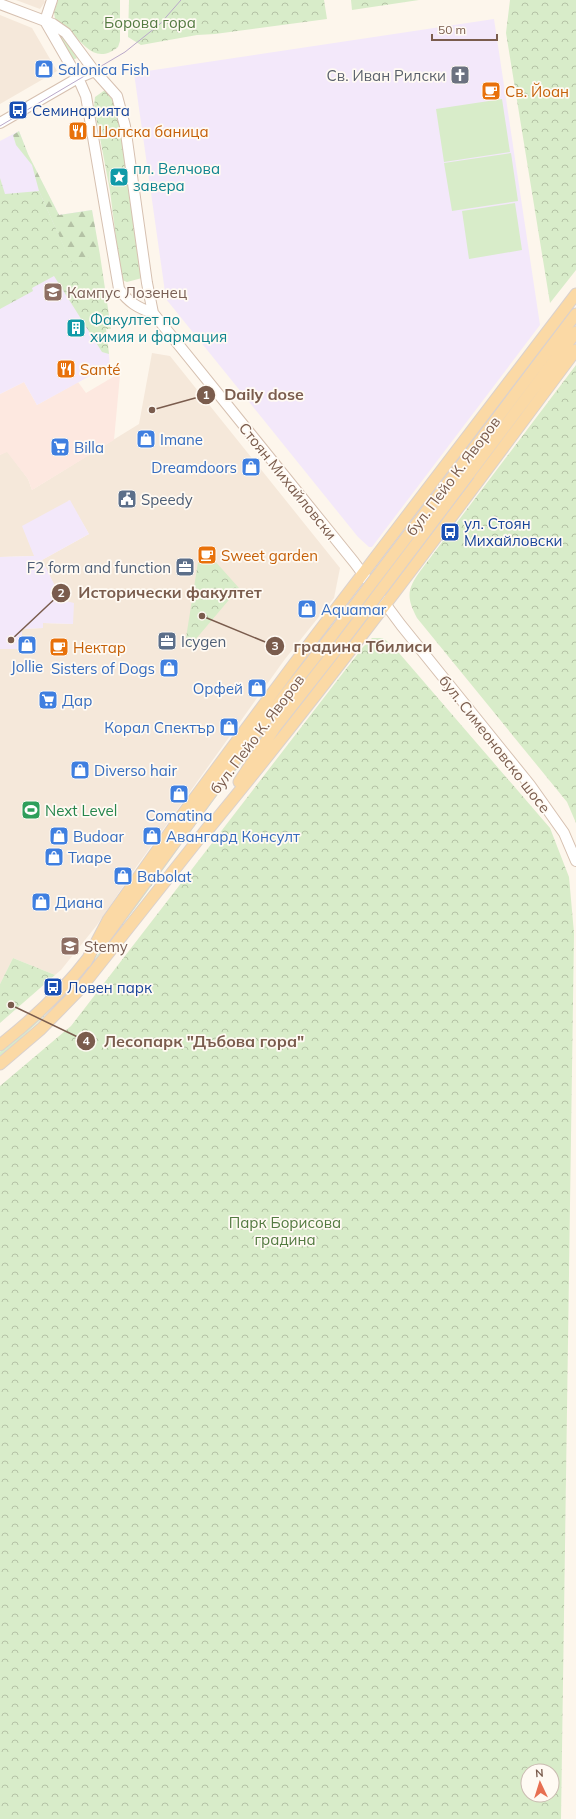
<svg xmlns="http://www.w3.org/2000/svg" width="576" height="1819" viewBox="0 0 576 1819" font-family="Mulish,sans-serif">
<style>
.residential{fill:#f5e8da}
.commercial{fill:#fde8e0}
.education{fill:#f3e8fa}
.grass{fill:url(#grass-tufts)}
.forest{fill:url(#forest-firs)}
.park{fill:url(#park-crowns);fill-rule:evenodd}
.pitch{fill:#d8ecc9}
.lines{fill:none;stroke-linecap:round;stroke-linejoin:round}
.secondary-casing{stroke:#d6c0b0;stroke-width:12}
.primary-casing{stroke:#dad1cd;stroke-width:13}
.secondary{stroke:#fff;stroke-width:10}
.primary{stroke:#fbd9a5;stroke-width:11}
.tram{stroke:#b9a8c9;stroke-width:1}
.primary-bridge-casing{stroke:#dad1cd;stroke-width:13;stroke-linecap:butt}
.primary-bridge{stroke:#fbd9a5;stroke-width:11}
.labels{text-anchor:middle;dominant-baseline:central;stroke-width:3.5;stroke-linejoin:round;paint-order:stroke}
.park-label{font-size:15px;fill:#537a41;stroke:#fffaf3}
.shop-label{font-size:15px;fill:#366cbe;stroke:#fffaf3;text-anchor:start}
.worship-label{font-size:15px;fill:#5b616d;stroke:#fffaf3;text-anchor:end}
.food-label{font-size:15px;fill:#c56008;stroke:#fffaf3;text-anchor:start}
.transit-label{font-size:15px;fill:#164399;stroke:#fffaf3;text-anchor:start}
.culture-label{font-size:15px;fill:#0d838f;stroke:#fffaf3;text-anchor:start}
.education-label{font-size:15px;fill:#785e54;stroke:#fffaf3;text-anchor:start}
.street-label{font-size:15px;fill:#7a5c4d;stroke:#fffaf3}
.service-label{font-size:15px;fill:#4e5e75;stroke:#fffaf3;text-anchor:start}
.leisure-label{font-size:15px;fill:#27864d;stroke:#fffaf3;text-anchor:start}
.leader{fill:none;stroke:#7a5c4d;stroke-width:1.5}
.callout-dot{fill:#7a5c4d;stroke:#fffaf3;stroke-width:1.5}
.mark-label{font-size:12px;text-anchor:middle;font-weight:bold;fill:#fff}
.callout-label{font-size:16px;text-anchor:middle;font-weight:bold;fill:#7a5c4d;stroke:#fffaf3;stroke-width:3.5;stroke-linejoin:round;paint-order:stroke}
</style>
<defs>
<pattern id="grass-tufts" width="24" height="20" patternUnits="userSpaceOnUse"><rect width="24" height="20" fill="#d8ecc9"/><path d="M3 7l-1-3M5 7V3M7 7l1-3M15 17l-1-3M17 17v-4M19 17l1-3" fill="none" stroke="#b4c2a5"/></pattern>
<pattern id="forest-firs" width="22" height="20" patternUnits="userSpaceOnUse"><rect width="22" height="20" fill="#d8ecc9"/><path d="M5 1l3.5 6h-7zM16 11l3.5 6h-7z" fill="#b4c2a5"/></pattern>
<pattern id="park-crowns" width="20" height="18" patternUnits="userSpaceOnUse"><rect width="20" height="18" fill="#d8ecc9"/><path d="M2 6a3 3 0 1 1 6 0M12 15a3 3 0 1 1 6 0" fill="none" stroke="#b4c2a5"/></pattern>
</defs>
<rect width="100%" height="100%" fill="#fdf6ec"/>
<!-- residential -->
<path class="residential" d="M 16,0 L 44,0 L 45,2 L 40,9 Z
M 0,15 L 32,28 L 57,71 L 0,104 Z
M 152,353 L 170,356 L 340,568 L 334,598 L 285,659 L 137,866 L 97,925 L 61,970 L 55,975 L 13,958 L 0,984 L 0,649 L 21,649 L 21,629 L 43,628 L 43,623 L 73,624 L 42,560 L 89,534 L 69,500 L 35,556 L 0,557 L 0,455 L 7,451 L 28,479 L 32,490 L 139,424 Z"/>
<!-- commercial -->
<path class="commercial" d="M 120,375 L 114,440 L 32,490 L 28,479 L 7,452 L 0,455 L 0,394 L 24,382 L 37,405 L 78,382 L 86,393 L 113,377 Z"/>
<!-- education -->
<path class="education" d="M 494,19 L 540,325 L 372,547 L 369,547 L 358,537 L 166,299 L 134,73 Z
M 19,131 L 29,157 L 59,215 L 92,210 L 111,329 L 106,329 L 110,365 L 37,405 L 24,382 L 0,394 L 0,141 Z
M 70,500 L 89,534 L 42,560 L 62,600 L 74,603 L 73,624 L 43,623 L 43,628 L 22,629 L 22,649 L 0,649 L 0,557 L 34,556 L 22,526 Z"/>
<!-- grass -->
<path class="grass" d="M 60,35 L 62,35 L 77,58 L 73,60 L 58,37 Z
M 338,638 L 339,639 C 289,701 240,764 193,828 C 133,911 80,991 0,1056 L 0,1052 L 43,1015 L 90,965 L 234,770 Z"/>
<!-- forest -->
<path class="forest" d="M 19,131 L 28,154 L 59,215 L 92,210 L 100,255 L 81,280 L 71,263 L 39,191 L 32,165 L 16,145 L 13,135 Z"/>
<!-- park -->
<path class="park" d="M 58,0 L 120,0 L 120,41 L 118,47 C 97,64 86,47 72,33 C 67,28 60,24 55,19 L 54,12 Z
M 129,0 L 324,0 L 327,19 L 215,34 L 197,35 L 141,45 L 128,37 Z
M 351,0 L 419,0 L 352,10 Z
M 510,0 L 576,0 L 576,270 L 550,303 L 506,33 Z
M 105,90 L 113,101 L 118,116 L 142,278 L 127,282 L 122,280 L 120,270 L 110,191 L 94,106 L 95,97 Z
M 0,178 L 5,194 L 39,191 L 71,262 L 100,255 L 111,329 L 106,329 L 109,354 L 102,352 L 54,276 L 32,288 L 33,291 L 0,309 Z
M 576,365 L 576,823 L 567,802 L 417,618 C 406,597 407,589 421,570 Z
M 214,560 L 239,588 L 190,646 L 185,644 L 198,562 Z
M 372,638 L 383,638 L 393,646 L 550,828 L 569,877 L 574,933 L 561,1819 L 0,1819 L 0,1086 L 71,1026 L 363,647 ZM 528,1771 L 552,1771 L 552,1795 L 528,1795 Z
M 13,958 L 55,975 L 0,1023 L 0,984 Z"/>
<!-- pitch -->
<path class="pitch" d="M 502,99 L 510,152 L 444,162 L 436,109 Z
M 511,153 L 518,201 L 452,211 L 444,163 Z
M 515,203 L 522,250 L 469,259 L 462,211 Z"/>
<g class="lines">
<defs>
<path id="secondary" d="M 0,4 L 53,24 L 66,33 L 92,68 L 117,96 L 125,126 L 147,283 L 153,313 L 354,562 L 401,625 L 530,785 L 564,833 L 576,861
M 45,21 L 79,80 L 86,96 L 119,289 C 128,302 138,308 153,313
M 45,21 L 52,0
M 0,123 L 78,78 L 95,71"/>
<path id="primary" d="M 460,467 L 576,314
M 469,474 L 576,332
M 239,782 L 276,726 L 342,642
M 206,832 C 335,676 455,512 576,350
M 104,939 L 243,749 L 333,634
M 86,962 L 108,920 L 185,811 L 294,664 L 576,294
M 0,1045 C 33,1019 64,990 89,957
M 0,1064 L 41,1029 L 80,989 L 209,826"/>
</defs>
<!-- secondary casing -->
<use href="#secondary" class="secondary-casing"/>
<!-- primary casing -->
<use href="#primary" class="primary-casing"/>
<!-- secondary -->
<use href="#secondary" class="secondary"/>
<!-- primary -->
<use href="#primary" class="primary"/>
<!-- tram -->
<path class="tram" d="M 0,126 L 125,52 L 160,24 L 181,0"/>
<defs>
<path id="primary-bridge" d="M 333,634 L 460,467
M 342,642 L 469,474"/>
</defs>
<!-- primary-bridge casing -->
<use href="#primary-bridge" class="primary-bridge-casing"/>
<!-- primary-bridge -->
<use href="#primary-bridge" class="primary-bridge"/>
</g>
<!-- icons -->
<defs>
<symbol id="shop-square" viewBox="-11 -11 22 22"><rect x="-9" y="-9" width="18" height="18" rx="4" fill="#3f7fe0" stroke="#fffaf3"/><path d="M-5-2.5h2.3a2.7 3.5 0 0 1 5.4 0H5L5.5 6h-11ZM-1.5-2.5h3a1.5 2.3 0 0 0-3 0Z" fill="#fff"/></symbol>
<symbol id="church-square" viewBox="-11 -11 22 22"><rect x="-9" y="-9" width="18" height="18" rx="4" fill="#6b7280" stroke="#fffaf3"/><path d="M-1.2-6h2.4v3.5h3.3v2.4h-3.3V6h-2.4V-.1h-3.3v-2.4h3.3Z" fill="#fff"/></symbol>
<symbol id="cafe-square" viewBox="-11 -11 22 22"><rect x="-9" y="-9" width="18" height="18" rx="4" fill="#e8710a" stroke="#fffaf3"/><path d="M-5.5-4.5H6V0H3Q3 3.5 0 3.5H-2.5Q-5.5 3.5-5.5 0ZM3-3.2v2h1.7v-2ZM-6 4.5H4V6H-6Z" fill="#fff"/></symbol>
<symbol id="bus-square" viewBox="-11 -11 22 22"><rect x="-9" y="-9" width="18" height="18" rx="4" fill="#1a4fb4" stroke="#fffaf3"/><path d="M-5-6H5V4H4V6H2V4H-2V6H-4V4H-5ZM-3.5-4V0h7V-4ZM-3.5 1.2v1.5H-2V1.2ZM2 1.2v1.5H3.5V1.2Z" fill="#fff"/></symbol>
<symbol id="restaurant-square" viewBox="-11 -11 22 22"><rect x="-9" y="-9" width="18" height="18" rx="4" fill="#e8710a" stroke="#fffaf3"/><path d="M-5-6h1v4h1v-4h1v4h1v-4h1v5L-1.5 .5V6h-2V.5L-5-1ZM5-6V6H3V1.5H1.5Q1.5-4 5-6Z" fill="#fff"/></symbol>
<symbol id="sight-square" viewBox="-11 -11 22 22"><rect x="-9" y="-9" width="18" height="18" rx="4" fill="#0f9aa8" stroke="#fffaf3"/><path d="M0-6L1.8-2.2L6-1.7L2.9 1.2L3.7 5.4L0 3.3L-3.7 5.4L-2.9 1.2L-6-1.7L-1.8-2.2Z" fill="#fff"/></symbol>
<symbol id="university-square" viewBox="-11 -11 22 22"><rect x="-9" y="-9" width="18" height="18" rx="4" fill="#8d6e63" stroke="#fffaf3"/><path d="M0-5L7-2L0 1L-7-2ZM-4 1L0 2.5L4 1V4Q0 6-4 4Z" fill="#fff"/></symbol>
<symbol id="building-square" viewBox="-11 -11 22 22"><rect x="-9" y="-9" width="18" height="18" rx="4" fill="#0f9aa8" stroke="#fffaf3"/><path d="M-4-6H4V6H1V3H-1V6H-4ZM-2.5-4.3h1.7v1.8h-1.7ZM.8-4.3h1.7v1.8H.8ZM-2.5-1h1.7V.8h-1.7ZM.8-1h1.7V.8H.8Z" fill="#fff"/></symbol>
<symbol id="supermarket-square" viewBox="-11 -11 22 22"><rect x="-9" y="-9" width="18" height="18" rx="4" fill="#3f7fe0" stroke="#fffaf3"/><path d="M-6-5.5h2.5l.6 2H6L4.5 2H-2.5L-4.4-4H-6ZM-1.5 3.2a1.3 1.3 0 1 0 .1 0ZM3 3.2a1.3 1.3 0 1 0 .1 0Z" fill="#fff"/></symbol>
<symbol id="civic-square" viewBox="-11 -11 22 22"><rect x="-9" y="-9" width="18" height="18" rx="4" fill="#5c6f8a" stroke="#fffaf3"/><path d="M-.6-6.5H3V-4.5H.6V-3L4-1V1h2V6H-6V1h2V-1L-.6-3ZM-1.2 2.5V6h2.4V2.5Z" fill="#fff"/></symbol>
<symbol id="office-square" viewBox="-11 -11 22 22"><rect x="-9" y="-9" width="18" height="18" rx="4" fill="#5c6f8a" stroke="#fffaf3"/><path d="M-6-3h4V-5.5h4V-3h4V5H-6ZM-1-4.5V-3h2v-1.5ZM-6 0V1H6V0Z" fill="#fff"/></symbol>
<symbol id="stadium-square" viewBox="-11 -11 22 22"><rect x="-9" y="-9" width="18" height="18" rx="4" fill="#2e9e5b" stroke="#fffaf3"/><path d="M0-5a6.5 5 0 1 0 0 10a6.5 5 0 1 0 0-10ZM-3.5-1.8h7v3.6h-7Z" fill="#fff"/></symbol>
<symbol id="school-square" viewBox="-11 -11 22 22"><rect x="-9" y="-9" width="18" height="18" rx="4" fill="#8d6e63" stroke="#fffaf3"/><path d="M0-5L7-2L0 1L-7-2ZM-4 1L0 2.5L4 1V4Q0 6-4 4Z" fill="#fff"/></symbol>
</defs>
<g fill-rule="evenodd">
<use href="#shop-square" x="33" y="58" width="22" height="22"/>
<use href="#church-square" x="449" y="64" width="22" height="22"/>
<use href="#cafe-square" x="480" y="80" width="22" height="22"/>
<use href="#bus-square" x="7" y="99" width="22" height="22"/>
<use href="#restaurant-square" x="67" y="120" width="22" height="22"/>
<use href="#sight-square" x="108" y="166" width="22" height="22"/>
<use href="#university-square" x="42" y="281" width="22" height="22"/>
<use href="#building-square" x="65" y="317" width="22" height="22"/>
<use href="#restaurant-square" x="55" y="358" width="22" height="22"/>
<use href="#shop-square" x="135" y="428" width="22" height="22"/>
<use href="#supermarket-square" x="49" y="436" width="22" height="22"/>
<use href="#shop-square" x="240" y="456" width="22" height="22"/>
<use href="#civic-square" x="116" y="488" width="22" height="22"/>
<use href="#bus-square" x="439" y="521" width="22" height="22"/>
<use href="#cafe-square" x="196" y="544" width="22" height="22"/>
<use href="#office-square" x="174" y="556" width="22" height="22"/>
<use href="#shop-square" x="296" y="598" width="22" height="22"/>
<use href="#office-square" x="156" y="630" width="22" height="22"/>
<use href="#shop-square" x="16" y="634" width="22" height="22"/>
<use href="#cafe-square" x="48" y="636" width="22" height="22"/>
<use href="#shop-square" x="158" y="657" width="22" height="22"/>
<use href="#shop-square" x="246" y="677" width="22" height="22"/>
<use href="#supermarket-square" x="37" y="689" width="22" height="22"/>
<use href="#shop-square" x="218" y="716" width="22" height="22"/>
<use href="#shop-square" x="69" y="759" width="22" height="22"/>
<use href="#shop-square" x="168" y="783" width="22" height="22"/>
<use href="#stadium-square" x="20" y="799" width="22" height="22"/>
<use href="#shop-square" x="48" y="825" width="22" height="22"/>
<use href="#shop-square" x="141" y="825" width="22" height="22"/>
<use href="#shop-square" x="43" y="846" width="22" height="22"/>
<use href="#shop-square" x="112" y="865" width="22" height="22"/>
<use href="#shop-square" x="30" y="891" width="22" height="22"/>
<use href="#school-square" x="59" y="935" width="22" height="22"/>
<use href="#bus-square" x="42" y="976" width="22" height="22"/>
</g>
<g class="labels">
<!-- park labels -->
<g class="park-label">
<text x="150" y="22">Борова гора</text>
<text x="285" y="1222">Парк Борисова<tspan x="285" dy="17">градина</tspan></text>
</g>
<!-- shop labels -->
<g class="shop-label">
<text x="58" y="69">Salonica Fish</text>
<text x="160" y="439">Imane</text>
<text x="74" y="447">Billa</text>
<text x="237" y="467" text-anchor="end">Dreamdoors</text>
<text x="321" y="609">Aquamar</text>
<text x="27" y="666" text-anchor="middle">Jollie</text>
<text x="155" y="668" text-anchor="end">Sisters of Dogs</text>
<text x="243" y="688" text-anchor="end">Орфей</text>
<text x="62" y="700">Дар</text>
<text x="215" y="727" text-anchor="end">Корал Спектър</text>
<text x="94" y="770">Diverso hair</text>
<text x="179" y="815" text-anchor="middle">Comatina</text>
<text x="73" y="836">Budoar</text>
<text x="166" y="836">Авангард Консулт</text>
<text x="68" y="857">Тиаре</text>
<text x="137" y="876">Babolat</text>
<text x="55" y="902">Диана</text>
</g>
<!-- worship labels -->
<g class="worship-label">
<text x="446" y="75">Св. Иван Рилски</text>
</g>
<!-- food labels -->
<g class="food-label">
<text x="505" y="91">Св. Йоан</text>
<text x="92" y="131">Шопска баница</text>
<text x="80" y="369">Santé</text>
<text x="221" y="555">Sweet garden</text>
<text x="73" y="647">Нектар</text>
</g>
<!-- transit labels -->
<g class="transit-label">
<text x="32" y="110">Семинарията</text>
<text x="464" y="523">ул. Стоян<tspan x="464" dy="17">Михайловски</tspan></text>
<text x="67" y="987">Ловен парк</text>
</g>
<!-- culture labels -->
<g class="culture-label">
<text x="133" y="168">пл. Велчова<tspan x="133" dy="17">завера</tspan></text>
<text x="90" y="319">Факултет по<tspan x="90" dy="17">химия и фармация</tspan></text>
</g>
<!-- education labels -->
<g class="education-label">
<text x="67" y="292">Кампус Лозенец</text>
<text x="84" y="946">Stemy</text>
</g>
<!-- street labels -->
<g class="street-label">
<text transform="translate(453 476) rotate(-53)">бул. Пейо К. Яворов</text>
<text transform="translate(288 481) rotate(51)">Стоян Михайловски</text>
<text transform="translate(257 734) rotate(-53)">бул. Пейо К. Яворов</text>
<text transform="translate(495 744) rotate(52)">бул. Симеоновско шосе</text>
</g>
<!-- service labels -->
<g class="service-label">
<text x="141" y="499">Speedy</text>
<text x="171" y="567" text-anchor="end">F2 form and function</text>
<text x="181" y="641">Icygen</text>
</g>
<!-- leisure labels -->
<g class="leisure-label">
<text x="45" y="810">Next Level</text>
</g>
</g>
<!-- callouts -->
<path class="leader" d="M152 410L206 395M11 640L61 593M202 616L275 646M11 1005L86 1041"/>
<g class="callout-dot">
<circle cx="152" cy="410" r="4"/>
<circle cx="11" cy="640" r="4"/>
<circle cx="202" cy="616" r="4"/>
<circle cx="11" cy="1005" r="4"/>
<circle cx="206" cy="395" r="10"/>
<circle cx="61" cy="593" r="10"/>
<circle cx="275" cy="646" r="10"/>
<circle cx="86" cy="1041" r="10"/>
</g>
<g class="mark-label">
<text x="206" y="399">1</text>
<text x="61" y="597">2</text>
<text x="275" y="650">3</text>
<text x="86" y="1045">4</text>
</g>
<g class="callout-label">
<text x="264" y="400">Daily dose</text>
<text x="170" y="598">Исторически факултет</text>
<text x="363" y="652">градина Тбилиси</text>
<text x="204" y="1047">Лесопарк "Дъбова гора"</text>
</g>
<!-- north arrow -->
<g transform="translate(540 1783) rotate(356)"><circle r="19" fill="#fffaf3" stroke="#cabbb1"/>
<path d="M0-3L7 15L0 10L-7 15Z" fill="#e76f51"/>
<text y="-6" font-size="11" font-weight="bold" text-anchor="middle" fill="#7a5c4d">N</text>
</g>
<!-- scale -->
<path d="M432 34v6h65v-6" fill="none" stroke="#7a5c4d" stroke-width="2"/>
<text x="438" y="34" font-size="12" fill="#7a5c4d" stroke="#fffaf3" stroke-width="3" paint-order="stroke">50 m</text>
</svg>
